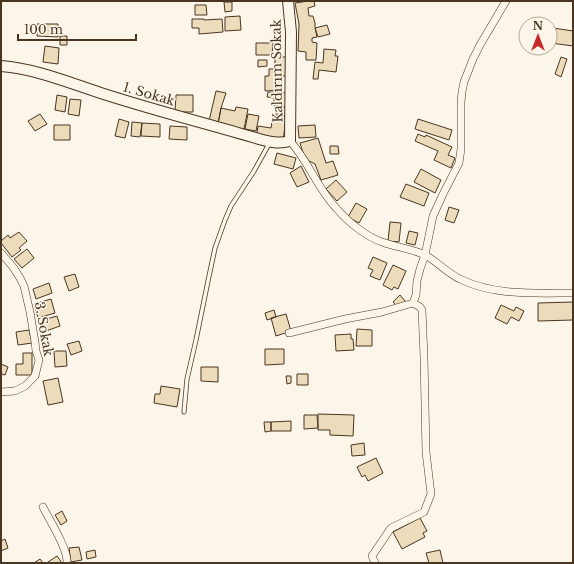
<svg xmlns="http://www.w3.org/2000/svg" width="574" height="564" viewBox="0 0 574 564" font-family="'Libre Baskerville',serif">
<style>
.building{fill:#ecdcbc;stroke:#4a3520}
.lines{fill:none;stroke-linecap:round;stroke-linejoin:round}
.lane-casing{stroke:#4a3520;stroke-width:5}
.street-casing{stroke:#4a3520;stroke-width:8}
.secondary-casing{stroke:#4a3520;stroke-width:12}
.lane{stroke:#fbf6e9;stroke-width:3.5}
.street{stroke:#fbf6e9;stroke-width:7}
.secondary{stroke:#fbf6e9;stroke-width:10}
.labels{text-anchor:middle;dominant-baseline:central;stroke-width:3;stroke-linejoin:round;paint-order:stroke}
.street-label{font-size:13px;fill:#4a3520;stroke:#fbf6e9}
</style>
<rect width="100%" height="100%" fill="#fbf6e9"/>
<!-- building -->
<path class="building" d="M 309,1 L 314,1 L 315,6 L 308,8 L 309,16 L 313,16 L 315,23 L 315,27 L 317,37 L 312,38 L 312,42 L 317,43 L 316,60 L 306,60 L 306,52 L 298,51 L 299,24 L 295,3 Z
M 224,2 L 232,2 L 232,11 L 225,12 Z
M 195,5 L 206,5 L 207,15 L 195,15 Z
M 240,16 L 241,30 L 225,31 L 225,17 Z
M 192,19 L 204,19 L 204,20 L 222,19 L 223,32 L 199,34 L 199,28 L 192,28 Z
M 37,24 L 58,24 L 58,37 L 37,36 Z
M 327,25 L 330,34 L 318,37 L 315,28 Z
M 553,28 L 573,31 L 573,46 L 551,43 Z
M 60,36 L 67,36 L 67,45 L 60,45 Z
M 256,43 L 273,43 L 272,55 L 256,55 Z
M 45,46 L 59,48 L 58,64 L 43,62 Z
M 324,49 L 336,50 L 335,56 L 338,56 L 336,72 L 319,70 L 318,79 L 313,79 L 315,62 L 323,63 Z
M 275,57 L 288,57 L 289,76 L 282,76 L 282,90 L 265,91 L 265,76 L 269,76 L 269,69 L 275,69 Z
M 561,57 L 567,59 L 561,77 L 555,74 Z
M 258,60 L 267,60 L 267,66 L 258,67 Z
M 216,91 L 226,93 L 221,108 L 218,124 L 209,121 Z
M 268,92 L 288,93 L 287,106 L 274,106 L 274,98 L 267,97 Z
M 57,95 L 67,97 L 65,112 L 55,110 Z
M 176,95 L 193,95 L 193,112 L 175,112 Z
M 70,99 L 81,100 L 79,116 L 68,114 Z
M 236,107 L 248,109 L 244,129 L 218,124 L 221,108 L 235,111 Z
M 277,107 L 287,108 L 287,116 L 276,114 Z
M 40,114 L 47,124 L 35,131 L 28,121 Z
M 248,114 L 259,116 L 256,131 L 245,129 Z
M 273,115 L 286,117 L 283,142 L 256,139 L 258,126 L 271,128 Z
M 119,119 L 129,122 L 125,138 L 115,136 Z
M 418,119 L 452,130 L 449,140 L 415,129 Z
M 132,122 L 142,123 L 140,137 L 131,136 Z
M 142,123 L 160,124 L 160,137 L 141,136 Z
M 54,125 L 70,125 L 70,140 L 54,140 Z
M 315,125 L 316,137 L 299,138 L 298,126 Z
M 170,126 L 187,127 L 187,140 L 169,139 Z
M 418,134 L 425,137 L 426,135 L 452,147 L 448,155 L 455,158 L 451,168 L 434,160 L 438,151 L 415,141 Z
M 318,138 L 326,163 L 333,161 L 338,175 L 321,180 L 315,164 L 305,159 L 300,143 Z
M 330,146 L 338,146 L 339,154 L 330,154 Z
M 277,153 L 296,158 L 293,169 L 274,164 Z
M 301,166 L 309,182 L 297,187 L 290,173 Z
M 421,169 L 441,180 L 435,193 L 414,182 Z
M 336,180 L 347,192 L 337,201 L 326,189 Z
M 406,184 L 429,193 L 424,206 L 400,197 Z
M 356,203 L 367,209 L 359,223 L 348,217 Z
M 449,207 L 459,210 L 454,223 L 445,220 Z
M 390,222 L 401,223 L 399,242 L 388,241 Z
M 409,231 L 418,233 L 415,245 L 406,243 Z
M 19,232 L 27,241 L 19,248 L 21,250 L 12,257 L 1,243 L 1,241 L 8,235 L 10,238 Z
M 27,249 L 34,258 L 22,268 L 14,259 Z
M 373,257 L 387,263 L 380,280 L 370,276 L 373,270 L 368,268 Z
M 393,265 L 406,271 L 398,289 L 394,287 L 392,290 L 383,285 Z
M 75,274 L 79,287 L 69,291 L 64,277 Z
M 49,283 L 52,293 L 36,299 L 33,289 Z
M 400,295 L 406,302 L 399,308 L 393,302 Z
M 51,299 L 55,313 L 38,318 L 34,304 Z
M 573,302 L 573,320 L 538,321 L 538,303 Z
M 501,305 L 514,311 L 516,307 L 524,311 L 519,321 L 511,317 L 507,324 L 495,318 Z
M 274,310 L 276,317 L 267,320 L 265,313 Z
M 286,314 L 291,331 L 276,336 L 271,318 Z
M 57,316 L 60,326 L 46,331 L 43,320 Z
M 357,329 L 372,330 L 372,346 L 356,346 Z
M 29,330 L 32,343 L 18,345 L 16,332 Z
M 351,334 L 351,339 L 353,339 L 354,350 L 336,351 L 335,335 Z
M 79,341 L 82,351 L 71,355 L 67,344 Z
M 265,349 L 284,349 L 284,364 L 265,365 Z
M 54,351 L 66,351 L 67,366 L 55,367 Z
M 23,353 L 32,353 L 32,375 L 16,375 L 16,364 L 23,364 Z
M 1,364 L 8,367 L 5,375 L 1,374 Z
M 201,367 L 218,367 L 218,382 L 201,381 Z
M 297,374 L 308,374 L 308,385 L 297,385 Z
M 286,376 L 291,376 L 291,383 L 287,384 Z
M 58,378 L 63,402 L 48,405 L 43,381 Z
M 161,386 L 180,389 L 177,407 L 154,403 L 155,394 L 160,394 Z
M 318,414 L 354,415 L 353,436 L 330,435 L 330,430 L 318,430 Z
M 304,415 L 317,415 L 318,428 L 304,429 Z
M 291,421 L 291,431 L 271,431 L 271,422 Z
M 264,422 L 271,422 L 271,431 L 265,432 Z
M 364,443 L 365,455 L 352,456 L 351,445 Z
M 376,458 L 383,473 L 368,481 L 365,475 L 362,477 L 357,467 Z
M 62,511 L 67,521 L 61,525 L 55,515 Z
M 420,518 L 427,531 L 423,533 L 425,537 L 402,549 L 393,532 Z
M 5,539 L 8,548 L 1,551 L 1,541 Z
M 79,547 L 82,560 L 71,562 L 69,548 Z
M 95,550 L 96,557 L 87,559 L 86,552 Z
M 440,550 L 443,563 L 429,563 L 426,553 Z
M 57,556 L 62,563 L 49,563 L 48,562 Z
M 40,559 L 43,563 L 34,563 Z"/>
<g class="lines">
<defs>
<path id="lane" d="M 184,412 L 187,379 L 196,340 L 208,281 L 215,248 L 225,220 L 231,206 L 254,171 L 269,144"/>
<path id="street" d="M 290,141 C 309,162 318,190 338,210 C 348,222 367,237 382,242 C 395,247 413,249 425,255 C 438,262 447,273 460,279 C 494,296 536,293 573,293
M 1,253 L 13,267 L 20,278 L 24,286 L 30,312 L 35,342 L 36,351 L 39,360 L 35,376 L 25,386 L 15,391 L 1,392
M 289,333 L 345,319 L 382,312 L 413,303 L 416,295 L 417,281 L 420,269 L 425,255 L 431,226 L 433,216 L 443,194 L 459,163 L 461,149 L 461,102 L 462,92 L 464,82 L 473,59 L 480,45 L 506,1
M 43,507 C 50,521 68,549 67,563
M 375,563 L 372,556 L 391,528 L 424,512 L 431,494 L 426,452 L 424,357 L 422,310 L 420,307 L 413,303"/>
<path id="secondary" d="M 1,66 C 38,69 72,84 107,95 C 157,111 208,124 259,139 C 270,142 279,144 290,141 L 291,32 L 288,1"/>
</defs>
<!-- lane casing -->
<use href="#lane" class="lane-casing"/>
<!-- street casing -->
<use href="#street" class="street-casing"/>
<!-- secondary casing -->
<use href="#secondary" class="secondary-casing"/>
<!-- lane -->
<use href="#lane" class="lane"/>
<!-- street -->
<use href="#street" class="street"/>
<!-- secondary -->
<use href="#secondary" class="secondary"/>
</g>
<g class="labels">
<!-- street labels -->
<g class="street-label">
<text transform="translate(277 71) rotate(-91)">Kaldırım Sokak</text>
<text transform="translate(149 94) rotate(16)">1. Sokak</text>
<text transform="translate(44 329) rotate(80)">3. Sokak</text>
</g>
</g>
<!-- border -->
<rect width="574" height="564" fill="none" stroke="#4a3520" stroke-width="4"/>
<!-- north arrow -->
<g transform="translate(538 36)"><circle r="19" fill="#fbf6e9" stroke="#b4a999"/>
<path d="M0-3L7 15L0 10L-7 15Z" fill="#c62828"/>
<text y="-6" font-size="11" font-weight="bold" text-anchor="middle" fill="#4a3520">N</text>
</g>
<!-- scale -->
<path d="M18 34v6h118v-6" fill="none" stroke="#4a3520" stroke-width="2"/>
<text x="24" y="34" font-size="12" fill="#4a3520" stroke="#fbf6e9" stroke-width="3" paint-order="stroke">100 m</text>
</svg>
